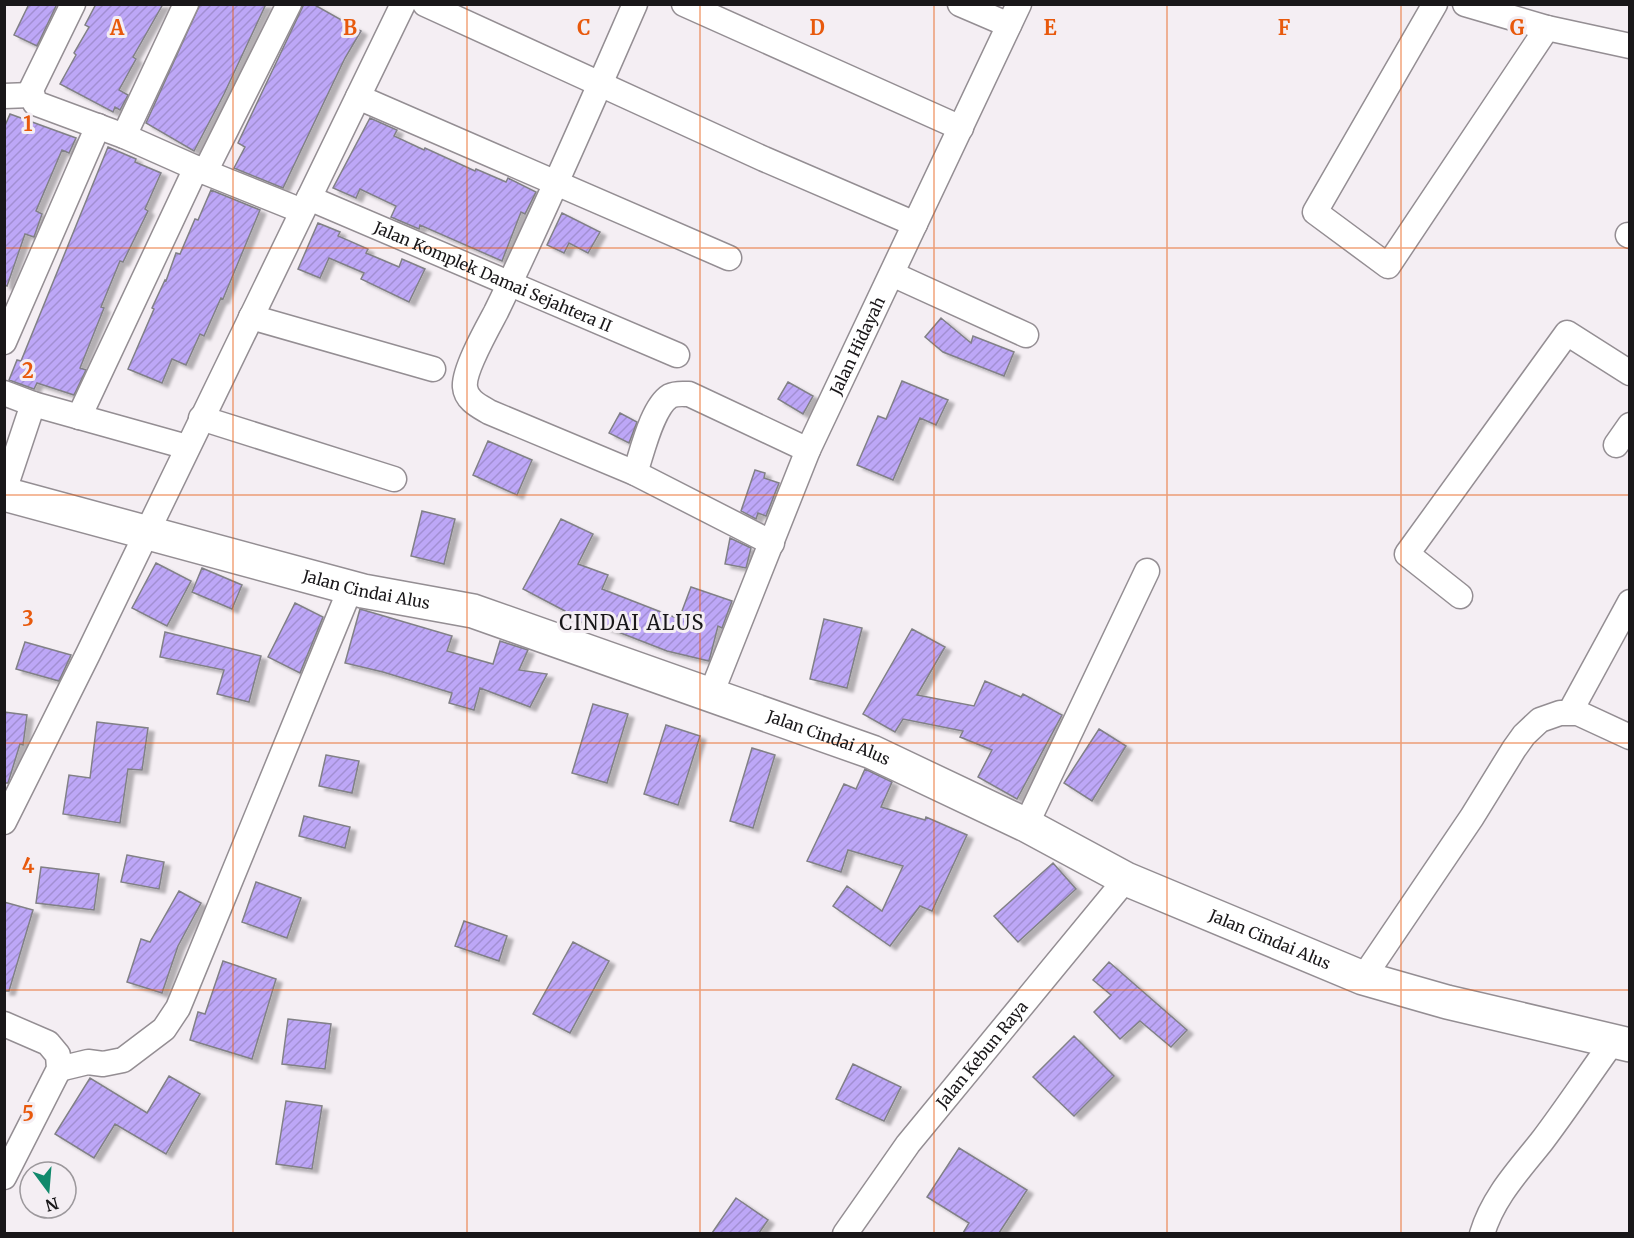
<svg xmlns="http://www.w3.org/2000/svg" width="1634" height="1238" viewBox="0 0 1634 1238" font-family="Merriweather,serif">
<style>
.building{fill:url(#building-hatch);stroke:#818086;stroke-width:1.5;filter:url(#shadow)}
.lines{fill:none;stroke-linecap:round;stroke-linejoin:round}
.street-casing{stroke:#948e93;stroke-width:27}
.secondary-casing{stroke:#948e93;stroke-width:36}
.street{stroke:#fff;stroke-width:24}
.secondary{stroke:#fff;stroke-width:33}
.grid{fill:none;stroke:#e8590c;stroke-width:1.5;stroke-opacity:0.55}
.labels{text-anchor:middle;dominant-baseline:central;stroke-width:6;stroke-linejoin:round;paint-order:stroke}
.street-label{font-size:16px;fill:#191719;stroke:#f4eef3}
.quarter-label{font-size:20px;letter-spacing:1.5px;fill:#191719;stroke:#f4eef3}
.grid-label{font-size:20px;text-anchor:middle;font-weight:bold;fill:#e8590c;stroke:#f4eef3;stroke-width:6;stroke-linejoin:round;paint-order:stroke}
</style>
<defs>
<pattern id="building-hatch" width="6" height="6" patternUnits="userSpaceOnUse" patternTransform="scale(1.5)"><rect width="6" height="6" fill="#bda7f7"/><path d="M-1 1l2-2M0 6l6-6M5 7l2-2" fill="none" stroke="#a28fd3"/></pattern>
<filter id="shadow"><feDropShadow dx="6" dy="4" stdDeviation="1.5" flood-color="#0004"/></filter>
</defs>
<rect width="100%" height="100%" fill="#f4eef3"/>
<!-- building -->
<path class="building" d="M 29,4 L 57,4 L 37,46 L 14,35 Z
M 96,4 L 163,4 L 133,57 L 136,59 L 119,90 L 128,95 L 120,110 L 115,107 L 113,112 L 60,84 L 76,55 L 74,53 L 89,27 L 85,25 Z
M 200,4 L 266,4 L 224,94 L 194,151 L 146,123 Z
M 304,4 L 313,4 L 361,31 L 345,58 L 283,188 L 234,168 L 245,147 L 238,143 Z
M 10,114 L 76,138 L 69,153 L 62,150 L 36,211 L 42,214 L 34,237 L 25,234 L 7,286 L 4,285 L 4,128 Z
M 370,118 L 397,130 L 394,136 L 424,150 L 425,148 L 475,171 L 476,169 L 506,182 L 508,178 L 536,192 L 525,214 L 521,212 L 502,261 L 420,225 L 419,229 L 391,217 L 396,206 L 360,189 L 356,198 L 333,188 Z
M 108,147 L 136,159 L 135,162 L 161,173 L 145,209 L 148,211 L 123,262 L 120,261 L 101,307 L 104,308 L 80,368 L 86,370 L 74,395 L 37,383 L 34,389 L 9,380 L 17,360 L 21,361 Z
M 211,190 L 260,210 L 223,299 L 221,298 L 204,336 L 200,334 L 186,365 L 172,359 L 162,383 L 128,369 L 154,309 L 152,308 L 165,280 L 166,281 L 176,253 L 180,254 L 195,219 L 198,220 Z
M 562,213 L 600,232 L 588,253 L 569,243 L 564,253 L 547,245 Z
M 318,223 L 340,232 L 338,236 L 368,249 L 366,253 L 399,267 L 402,259 L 425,269 L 409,302 L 361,279 L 364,273 L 329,258 L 320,278 L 298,269 Z
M 941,318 L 971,343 L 973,336 L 1014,352 L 1004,376 L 943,352 L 925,337 Z
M 902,381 L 948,400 L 936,425 L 920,418 L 893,480 L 857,465 L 878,416 L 886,419 Z
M 788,382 L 813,396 L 803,414 L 778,399 Z
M 620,413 L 637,422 L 629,443 L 609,433 Z
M 488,441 L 532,460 L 517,495 L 473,475 Z
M 755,470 L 765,473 L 764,478 L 779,483 L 766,516 L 758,513 L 756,519 L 741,511 Z
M 422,511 L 455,519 L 444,564 L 411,556 Z
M 561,519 L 593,534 L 578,564 L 608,575 L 602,589 L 679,619 L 691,587 L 732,601 L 722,628 L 718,626 L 709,661 L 667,651 L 590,621 L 588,625 L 564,615 L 565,611 L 523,589 Z
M 730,538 L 751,548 L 746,568 L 725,564 Z
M 156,563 L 191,581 L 167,626 L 132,608 Z
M 202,568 L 242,585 L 232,609 L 192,592 Z
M 295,603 L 323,617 L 300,673 L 268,657 Z
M 360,609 L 452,636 L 447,651 L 493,664 L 500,641 L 528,650 L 519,670 L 547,674 L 530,707 L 480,688 L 474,710 L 449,703 L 452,693 L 383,672 L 345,663 Z
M 824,619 L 862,628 L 847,688 L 810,679 Z
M 912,629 L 945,647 L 917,695 L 974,706 L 985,681 L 1021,697 L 1023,694 L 1062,715 L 1017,799 L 978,777 L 992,750 L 960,737 L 963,731 L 903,719 L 895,732 L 863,714 Z
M 165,632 L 261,656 L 249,702 L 217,694 L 224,670 L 160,657 Z
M 25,642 L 71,655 L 59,681 L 16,669 Z
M 593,704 L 628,714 L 607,783 L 572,773 Z
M 4,712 L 27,715 L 23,745 L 20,744 L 8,783 L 4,783 Z
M 97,722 L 148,728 L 142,770 L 128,769 L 120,823 L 63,814 L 69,775 L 90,778 Z
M 666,725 L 700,736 L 678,805 L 644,794 Z
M 1099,729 L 1126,746 L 1092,801 L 1064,783 Z
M 752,748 L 775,755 L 753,828 L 730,821 Z
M 326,755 L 359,761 L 352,793 L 319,786 Z
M 865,769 L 892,782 L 881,807 L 925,820 L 926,817 L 967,835 L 932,911 L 920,906 L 890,946 L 833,906 L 847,886 L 882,911 L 903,866 L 848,850 L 841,872 L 807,861 L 844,784 L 856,789 Z
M 304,816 L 350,827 L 345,848 L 299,836 Z
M 127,855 L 164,862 L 159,889 L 121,882 Z
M 1053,863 L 1076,889 L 1018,942 L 994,916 Z
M 41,867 L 99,874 L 94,910 L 36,903 Z
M 256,882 L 301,898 L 287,938 L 242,922 Z
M 179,891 L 201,903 L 178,946 L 162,993 L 127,982 L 141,939 L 150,942 Z
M 4,902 L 33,910 L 9,991 L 4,991 Z
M 464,921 L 507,936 L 499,961 L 455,946 Z
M 573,942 L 609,961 L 570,1033 L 533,1014 Z
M 223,961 L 276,979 L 252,1059 L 190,1040 L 198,1012 L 205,1014 Z
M 1109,962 L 1187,1030 L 1171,1047 L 1140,1021 L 1120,1039 L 1094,1012 L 1111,995 L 1093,980 Z
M 288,1019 L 331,1024 L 325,1069 L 282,1064 Z
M 1074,1036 L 1114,1076 L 1074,1116 L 1033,1077 Z
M 853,1064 L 901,1087 L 884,1121 L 836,1099 Z
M 169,1076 L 200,1094 L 166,1154 L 115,1124 L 94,1158 L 55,1134 L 90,1078 L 147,1113 Z
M 286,1101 L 322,1106 L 312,1169 L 276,1164 Z
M 959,1148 L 1027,1190 L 999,1233 L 963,1233 L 969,1223 L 927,1197 Z
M 736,1198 L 768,1220 L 759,1233 L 712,1233 Z"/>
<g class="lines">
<defs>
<g id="street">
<path d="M 73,4 L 31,90 L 35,103 L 124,136 L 205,172 L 302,211"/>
<path d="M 425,4 L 764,159 L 915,224"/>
<path d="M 635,4 C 590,107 545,211 496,312 C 488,327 463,371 465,387 C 466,400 479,406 489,412 L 635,473 L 772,543"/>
<path d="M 684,4 L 961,128"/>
<path d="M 960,4 L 1009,25"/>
<path d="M 1435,4 L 1315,212 L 1388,266 L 1547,28"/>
<path d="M 1465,4 L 1547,28 L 1630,46"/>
<path d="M 4,96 L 31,95"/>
<path d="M 358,97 L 729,258"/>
<path d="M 124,136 L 186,4"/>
<path d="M 205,172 L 289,4"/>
<path id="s1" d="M 309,198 L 677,355"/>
<path d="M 1628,235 L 1630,236"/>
<path d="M 892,274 L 1026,335"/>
<path d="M 251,317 L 433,369"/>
<path d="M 4,342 L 98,126"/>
<path d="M 4,393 L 33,404 L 4,491"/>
<path d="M 33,404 L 187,447"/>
<path d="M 79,417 L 196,168"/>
<path d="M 201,418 L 394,479"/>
<path d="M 1616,445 L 1630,425"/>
<path d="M 635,473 C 642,453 652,407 670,396 C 676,393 682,394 689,394 L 808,450"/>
<path d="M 1460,596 L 1407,554 L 1567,333 L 1630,373"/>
<path id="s2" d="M 711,694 L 808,450 L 1019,4"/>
<path d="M 1570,712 L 1630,602"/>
<path d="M 4,822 L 88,654 L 403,4"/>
<path d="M 1026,825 L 1147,571"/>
<path d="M 1363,978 L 1472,817 L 1514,749 L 1524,735 L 1540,720 L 1560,713 L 1578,713 L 1630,737"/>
<path d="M 4,1024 L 48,1043 L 58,1055 L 59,1069 L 4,1177"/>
<path d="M 59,1069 L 88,1062 L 103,1064 L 123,1060 L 164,1029 L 178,1008 L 351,587"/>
<path id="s3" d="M 845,1234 L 908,1144 L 1126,879"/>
<path d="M 1482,1234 C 1493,1197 1519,1170 1542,1141 C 1567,1108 1590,1073 1614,1040"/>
</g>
<g id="secondary">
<path id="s4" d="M 4,494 L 363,591 L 473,611 L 872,752 L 1026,825 L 1126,879 L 1363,978 L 1447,1002 L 1630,1045"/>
</g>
</defs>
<!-- street casing -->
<use href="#street" class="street-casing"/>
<!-- secondary casing -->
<use href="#secondary" class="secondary-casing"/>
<!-- street -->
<use href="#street" class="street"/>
<!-- secondary -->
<use href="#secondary" class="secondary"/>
</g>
<!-- grid -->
<path class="grid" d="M 233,4 L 233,1234M 467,4 L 467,1234M 700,4 L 700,1234M 934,4 L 934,1234M 1167,4 L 1167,1234M 1401,4 L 1401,1234M 4,248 L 1630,248M 4,495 L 1630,495M 4,743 L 1630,743M 4,990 L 1630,990"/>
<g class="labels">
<!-- street labels -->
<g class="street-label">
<text stroke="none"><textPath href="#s1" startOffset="200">Jalan Komplek Damai Sejahtera II</textPath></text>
<text stroke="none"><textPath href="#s2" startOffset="378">Jalan Hidayah</textPath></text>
<text stroke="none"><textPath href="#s4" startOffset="375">Jalan Cindai Alus</textPath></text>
<text stroke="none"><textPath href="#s4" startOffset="861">Jalan Cindai Alus</textPath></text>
<text stroke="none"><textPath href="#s4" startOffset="1347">Jalan Cindai Alus</textPath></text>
<text stroke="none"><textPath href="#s3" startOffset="226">Jalan Kebun Raya</textPath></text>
</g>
<!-- quarter labels -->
<g class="quarter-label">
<text x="632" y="622">CINDAI ALUS</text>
</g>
</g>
<g class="grid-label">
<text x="117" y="35">A</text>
<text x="350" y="35">B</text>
<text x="584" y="35">C</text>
<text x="817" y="35">D</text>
<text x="1050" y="35">E</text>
<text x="1284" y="35">F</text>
<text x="1517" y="35">G</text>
<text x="28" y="131">1</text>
<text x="28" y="378">2</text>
<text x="28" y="626">3</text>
<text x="28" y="873">4</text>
<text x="28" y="1121">5</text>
</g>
<!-- border -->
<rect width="1634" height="1238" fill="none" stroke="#191719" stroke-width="12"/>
<!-- north arrow -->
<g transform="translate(48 1190) rotate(164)"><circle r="28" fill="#f4eef3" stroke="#9c989c" stroke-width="1.5"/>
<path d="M0-4.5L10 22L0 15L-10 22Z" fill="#10896c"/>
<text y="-9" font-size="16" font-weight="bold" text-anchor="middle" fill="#191719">N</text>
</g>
</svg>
